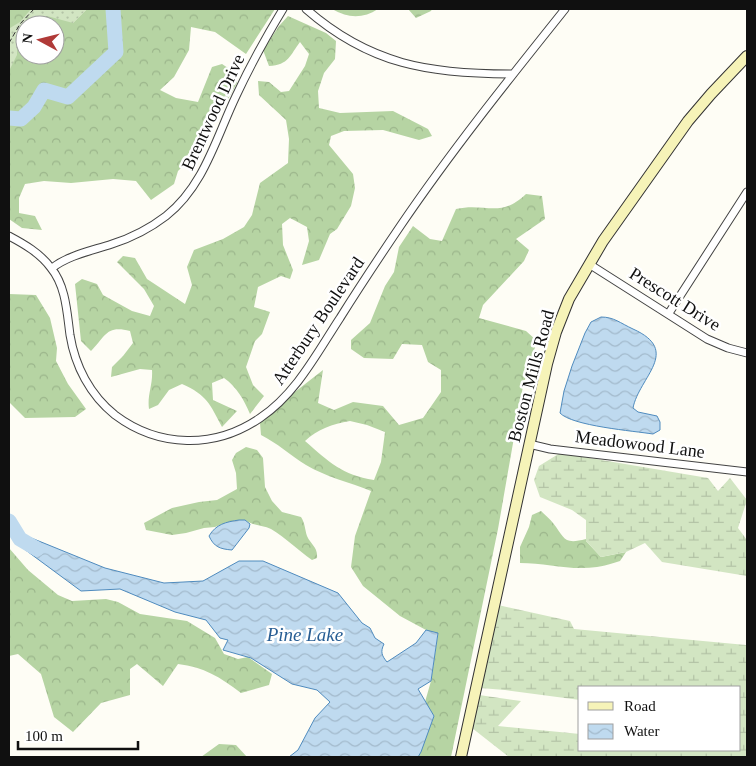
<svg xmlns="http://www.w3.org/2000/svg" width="756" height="766" viewBox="0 0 756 766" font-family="'Times New Roman',serif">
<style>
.grass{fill:url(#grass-dots)}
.forest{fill:url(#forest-crowns);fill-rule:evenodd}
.wetland{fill:url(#wetland-marsh)}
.water{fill:url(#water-waves);stroke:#4f8bbe}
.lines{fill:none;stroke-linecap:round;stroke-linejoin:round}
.river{stroke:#bfdaef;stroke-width:15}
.street-casing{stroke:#434343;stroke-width:9}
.secondary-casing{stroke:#323232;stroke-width:12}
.path{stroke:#323232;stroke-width:1;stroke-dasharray:5 2.5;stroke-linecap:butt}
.street{stroke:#fff;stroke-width:7}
.secondary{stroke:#f6f3b8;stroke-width:10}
.labels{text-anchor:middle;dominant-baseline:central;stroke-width:5;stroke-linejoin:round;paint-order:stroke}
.street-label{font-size:18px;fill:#101010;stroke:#fff}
.water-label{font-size:19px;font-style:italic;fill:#285e94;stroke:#fff}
</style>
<defs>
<pattern id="grass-dots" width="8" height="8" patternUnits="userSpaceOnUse" patternTransform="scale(1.25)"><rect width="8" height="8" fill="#d2e5c2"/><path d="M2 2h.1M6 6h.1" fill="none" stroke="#b3c3a6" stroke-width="1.8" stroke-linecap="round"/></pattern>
<pattern id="forest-crowns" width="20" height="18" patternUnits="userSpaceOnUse" patternTransform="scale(1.25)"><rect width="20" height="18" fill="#b6d4a3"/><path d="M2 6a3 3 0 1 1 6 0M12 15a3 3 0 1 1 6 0" fill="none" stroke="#9bb58b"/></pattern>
<pattern id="wetland-marsh" width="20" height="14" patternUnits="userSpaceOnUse" patternTransform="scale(1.25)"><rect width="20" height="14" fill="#d2e5c2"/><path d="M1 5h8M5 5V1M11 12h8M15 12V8" fill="none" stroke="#b3c3a6"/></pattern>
<pattern id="water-waves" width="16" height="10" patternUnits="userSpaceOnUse" patternTransform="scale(1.25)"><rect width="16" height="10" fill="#bfdaef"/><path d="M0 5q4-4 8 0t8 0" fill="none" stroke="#a3bacc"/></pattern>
</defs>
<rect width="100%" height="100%" fill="#fefdf5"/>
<!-- grass -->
<path class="grass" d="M 9,9 L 87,9 L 73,23 L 55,25 L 25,25 L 25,55 L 9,80 Z"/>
<!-- forest -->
<path class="forest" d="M 9,9 L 31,9 L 20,22 L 10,28 L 9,26 Z
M 87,9 L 275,9 L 246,54 L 215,32 L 191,27 L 189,50 L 174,77 L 160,90 L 176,98 L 198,102 L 212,67 L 222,64 L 234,72 L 237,83 L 200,149 L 178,171 L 174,184 L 151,200 L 136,181 L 113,179 L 71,183 L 44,181 L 25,184 L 19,198 L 19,213 L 35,216 L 42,230 L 22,228 L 9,219 L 9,71 L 17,55 L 17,36 L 27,18 L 47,16 L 73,23 ZM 25,25 L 55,25 L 55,55 L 25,55 Z
M 332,9 L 378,9 C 363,19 347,18 332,9 Z
M 408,9 L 432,9 L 431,11 L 416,18 Z
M 288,16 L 326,33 L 336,41 L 335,59 L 324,73 L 318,91 L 319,108 L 340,113 L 393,111 L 428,129 L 432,136 L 419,140 L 383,130 L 344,131 L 331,136 L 329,145 L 353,174 L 355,188 L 351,206 L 337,229 L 330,234 L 319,260 L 302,265 L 309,241 L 307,227 L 290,218 L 282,224 L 283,245 L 293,270 L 290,279 L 281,276 L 258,287 L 254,307 L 270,312 L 262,334 L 255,341 L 246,367 L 253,385 L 264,396 L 250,414 C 244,400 237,387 224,378 L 212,383 L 213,400 L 237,411 L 222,427 C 210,404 207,395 182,384 L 169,390 L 158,405 L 149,409 C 147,395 153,385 152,370 L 140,369 L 111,377 L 112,367 L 123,356 L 133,343 L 130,331 C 106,325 106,336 91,351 L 81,341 L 75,284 L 82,279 L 97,284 L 103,295 L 132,311 L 150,316 L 154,306 L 144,289 L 117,262 L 123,256 L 135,258 L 147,279 L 185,304 L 192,285 L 187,267 L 194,250 L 223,239 L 244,227 L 252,215 L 260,183 L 288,163 L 289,139 L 286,120 L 259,95 L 258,81 L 269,82 L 281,92 L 289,91 L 305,66 L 309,54 L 300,42 C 290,55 289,65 269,66 L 263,50 L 279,26 Z
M 526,194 L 542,196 L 545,219 L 516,239 L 529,250 L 524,261 L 483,305 L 479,318 L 526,331 L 537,341 L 523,386 L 498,529 L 451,757 L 418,757 L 434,716 L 425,702 L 431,681 L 438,634 L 426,630 L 400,616 L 363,586 L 351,567 L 355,536 L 371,491 C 349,482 326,477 306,465 C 290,455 277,443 261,435 L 260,423 L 291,395 L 323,370 L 318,403 L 334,410 L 353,402 L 383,406 L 399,425 L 423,418 L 441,392 L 441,370 L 428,362 L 422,345 L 402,344 L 393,359 L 364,358 L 351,349 L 351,340 L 370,323 L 385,286 L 394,272 L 399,247 L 413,226 L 430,239 L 442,241 L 456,209 C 485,202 500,219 526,194 ZM 350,421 L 367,425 L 385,432 L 381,462 L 374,480 C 342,475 329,462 305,441 C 318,429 332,424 350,421 Z
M 9,294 L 36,295 L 50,318 L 57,348 L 56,361 L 68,384 L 86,409 L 75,417 L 25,418 L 9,402 Z
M 246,447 L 257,450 L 263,458 L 265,487 L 272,501 L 282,512 L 301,517 C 305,523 305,530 307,536 C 311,545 318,547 317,558 L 312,560 C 298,550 286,538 271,529 C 262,525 253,526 245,520 L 228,522 L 215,527 L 204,528 L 186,533 L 172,535 L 146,530 L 144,523 L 172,508 L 199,502 L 217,500 L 237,489 L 236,473 L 232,460 L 236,453 Z
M 541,511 C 545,515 550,519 553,523 C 565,538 563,545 586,539 L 586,541 L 601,557 L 626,552 L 620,561 C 613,563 604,566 597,567 C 571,571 546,563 520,563 L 520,547 L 529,527 L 532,515 Z
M 9,548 L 28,570 L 58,595 L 72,601 L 106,599 L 118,602 L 140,614 L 187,621 L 215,638 L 224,654 L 238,659 L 248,657 L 272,674 L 269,685 L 241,693 C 220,677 204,667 178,664 L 163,686 L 137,664 L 130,669 L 130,695 L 101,703 L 73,732 L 54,717 L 41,674 L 18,654 L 9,656 Z
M 219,744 L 236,745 L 247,757 L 201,757 Z"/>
<!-- wetland -->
<path class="wetland" d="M 560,453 L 708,478 L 718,491 L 730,478 L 747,500 L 738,528 L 747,540 L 747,576 L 662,562 L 645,543 L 626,552 L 601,557 L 586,541 L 586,520 L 572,510 L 540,497 L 534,480 L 539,466 Z
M 498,605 L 570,621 L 574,629 L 746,645 L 747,641 L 747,757 L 509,757 L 472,728 L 479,695 L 521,701 L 498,726 L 580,734 L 580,750 L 740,750 L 740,687 L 580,687 L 580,700 L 505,690 L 480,688 Z"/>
<!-- water -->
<path class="water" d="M 601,317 C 614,317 620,323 633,329 C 682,351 639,377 633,408 L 638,412 L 657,416 L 660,422 L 660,430 L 653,434 C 634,431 572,426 560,413 L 564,391 L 572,366 L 585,333 L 591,322 Z
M 239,520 L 245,520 L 250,524 L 249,528 L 232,550 C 220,549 214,547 209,536 C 216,524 226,522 239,520 Z
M 24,535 L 105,568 L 164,583 L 203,581 L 239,561 L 263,561 L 338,593 L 362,623 L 370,628 L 375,638 L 384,644 C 380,652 382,656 387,662 L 416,643 L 426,630 L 438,633 L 431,681 L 418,689 L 434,716 L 421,752 L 418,757 L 289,757 L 298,750 L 315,718 L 330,702 L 317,690 L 292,684 L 251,658 L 223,650 L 228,640 L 220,638 L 206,620 L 175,612 L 120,589 L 81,591 L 16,543 Z"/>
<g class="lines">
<!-- river -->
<path class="river" d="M 9,118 L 21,119 L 34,107 L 44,90 L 68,97 L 116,52 L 113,9
M 9,521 L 20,539 L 37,549"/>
<defs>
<path id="street" d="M 306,9 C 370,65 430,74 512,74
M 9,236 C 24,244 40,253 51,268 C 66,286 67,313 70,335 C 75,366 90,395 115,415 C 159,448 215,449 260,418 C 296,394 317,353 340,318 C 360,286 380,256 401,225 C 452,150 509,79 565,9
M 589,264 L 707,339 L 728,348 L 747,353
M 52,268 C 69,255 91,251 112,244 C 131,238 149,229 166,216 C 204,186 216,138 236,96 C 250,66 266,37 283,9
M 669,313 L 747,192
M 529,444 L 550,449 L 747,472"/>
<path id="secondary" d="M 461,757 L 547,364 L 556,332 L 569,299 L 603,241 L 688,121 L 711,94 L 747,56"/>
</defs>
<!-- street casing -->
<use href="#street" class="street-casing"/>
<!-- secondary casing -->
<use href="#secondary" class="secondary-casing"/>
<!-- path -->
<path class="path" d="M 9,43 L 20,24 L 34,9"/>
<!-- street -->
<use href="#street" class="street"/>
<!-- secondary -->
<use href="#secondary" class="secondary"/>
</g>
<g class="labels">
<!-- street labels -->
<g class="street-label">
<text transform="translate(213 112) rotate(-65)">Brentwood Drive</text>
<text transform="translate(675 299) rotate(32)">Prescott Drive</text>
<text transform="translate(318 321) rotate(-56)">Atterbury Boulevard</text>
<text transform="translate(531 376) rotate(-75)">Boston Mills Road</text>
<text transform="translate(640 444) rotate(7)">Meadowood Lane</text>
</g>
<!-- water labels -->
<g class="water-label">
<text x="305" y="634">Pine Lake</text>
</g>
</g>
<!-- border -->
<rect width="756" height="766" fill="none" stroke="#101010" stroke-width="20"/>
<!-- legend -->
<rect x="578" y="686" width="162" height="65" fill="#ffffff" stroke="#9f9f9f"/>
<rect x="588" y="702" width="25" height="8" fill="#f6f3b8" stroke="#9f9f9f"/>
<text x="624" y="711" font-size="15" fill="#101010">Road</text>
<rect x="588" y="724" width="25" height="15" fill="url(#water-waves)" stroke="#9f9f9f"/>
<text x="624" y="736" font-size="15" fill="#101010">Water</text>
<!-- north arrow -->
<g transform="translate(40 40) rotate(277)"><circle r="24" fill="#ffffff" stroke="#9f9f9f"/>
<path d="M0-4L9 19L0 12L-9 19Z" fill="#b03a38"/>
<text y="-8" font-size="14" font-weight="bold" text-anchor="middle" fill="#101010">N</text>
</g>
<!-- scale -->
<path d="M18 741v8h120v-8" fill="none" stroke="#101010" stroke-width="2.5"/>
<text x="25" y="741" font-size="15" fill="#101010" stroke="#ffffff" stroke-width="4" paint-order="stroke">100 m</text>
</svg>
